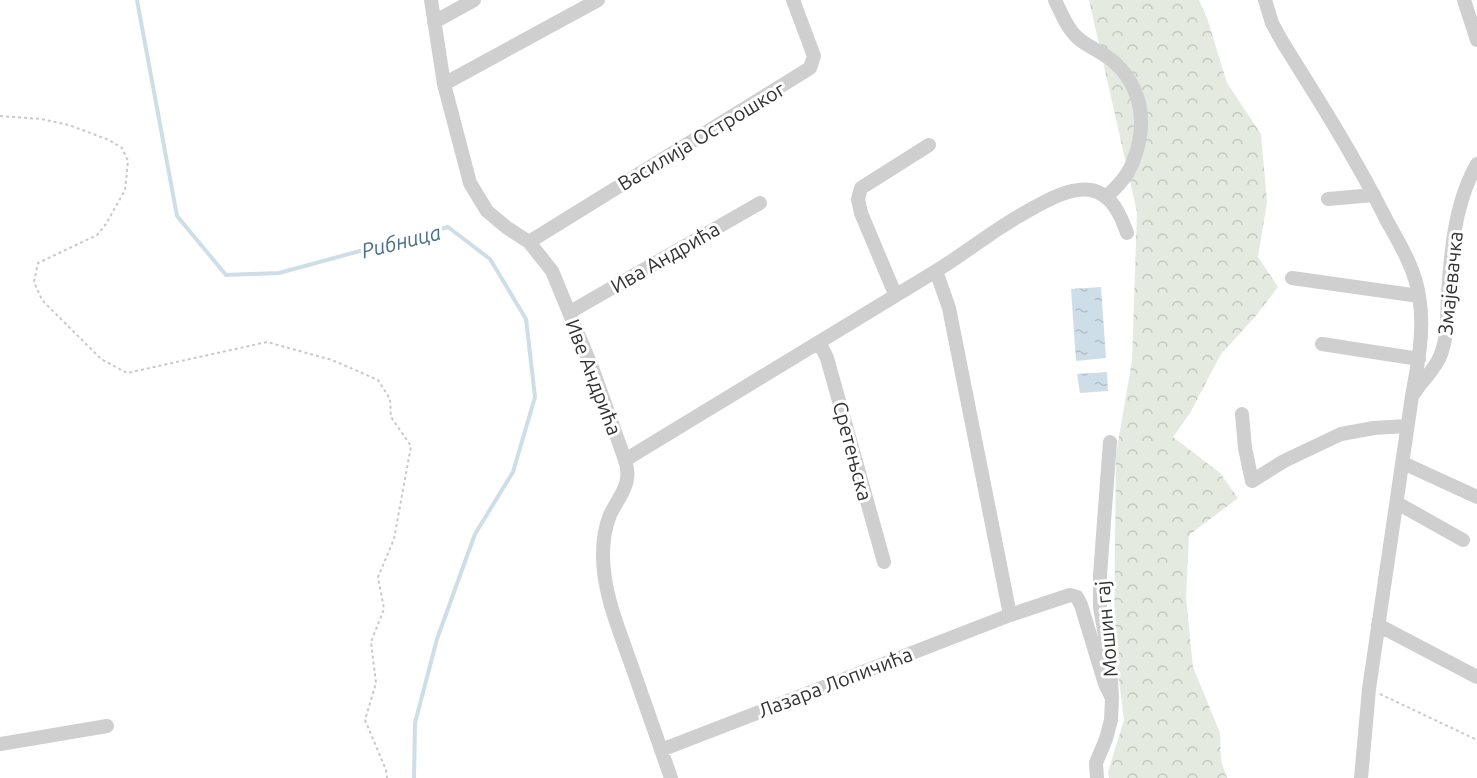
<svg xmlns="http://www.w3.org/2000/svg" width="1477" height="778" viewBox="0 0 1477 778" font-family="Ubuntu,sans-serif">
<style>
.forest{fill:url(#forest-crowns)}
.water{fill:url(#water-ripples)}
.lines{fill:none;stroke-linecap:round;stroke-linejoin:round}
.stream{stroke:#cedee8;stroke-width:4}
.path{stroke:#c9c9c9;stroke-width:2;stroke-dasharray:3 3;stroke-linecap:butt}
.minor{stroke:#cfcfcf;stroke-width:14}
.labels{text-anchor:middle;dominant-baseline:central;stroke-width:6;stroke-linejoin:round;paint-order:stroke}
.street-label{font-size:20px;fill:#323232;stroke:#fff}
.water-label{font-size:21px;font-style:italic;fill:#48708b;stroke:#fff}
</style>
<defs>
<pattern id="forest-crowns" width="20" height="18" patternUnits="userSpaceOnUse" patternTransform="scale(1.5)"><rect width="20" height="18" fill="#e4eadf"/><path d="M2 6a3 3 0 1 1 6 0M12 15a3 3 0 1 1 6 0" fill="none" stroke="#c4c9c0"/></pattern>
<pattern id="water-ripples" width="26" height="14" patternUnits="userSpaceOnUse" patternTransform="scale(1.5)"><rect width="26" height="14" fill="#cedee8"/><path d="M2 4q2-2 4 0t4 0M15 11q2-2 4 0t4 0" fill="none" stroke="#b1bfc7"/></pattern>
</defs>
<rect width="100%" height="100%" fill="#fff"/>
<!-- forest -->
<path class="forest" d="M 1089,0 L 1199,0 L 1207,18 L 1227,83 L 1261,134 L 1267,202 L 1258,257 L 1278,287 L 1255,317 L 1221,354 L 1190,413 L 1173,437 L 1220,473 L 1238,498 L 1189,535 L 1186,597 L 1193,667 L 1220,733 L 1221,761 L 1227,778 L 1109,778 L 1108,772 L 1124,720 L 1114,641 L 1116,454 L 1132,361 L 1137,212 Z"/>
<!-- water -->
<path class="water" d="M 1101,287 L 1106,358 L 1076,361 L 1071,289 Z
M 1107,372 L 1108,391 L 1080,393 L 1077,374 Z"/>
<g class="lines">
<!-- stream -->
<path class="stream" d="M 137,0 L 177,216 L 226,275 L 279,273 L 448,227 L 490,259 L 526,319 L 535,397 L 513,472 L 475,534 L 437,639 L 415,723 L 414,778"/>
<!-- path -->
<path class="path" d="M 0,116 L 41,119 L 69,125 L 109,140 L 122,148 L 128,161 L 125,190 L 106,224 L 97,235 L 38,263 L 34,282 L 42,300 L 101,359 L 127,373 L 267,342 L 332,360 L 378,380 L 390,399 L 391,417 L 411,446 L 394,539 L 378,577 L 384,609 L 371,642 L 376,683 L 365,720 L 386,770 L 387,778
M 1380,694 L 1477,740"/>
<!-- minor -->
<path class="minor" d="M 431,0 L 444,84 L 470,183 L 487,211 L 506,227 L 529,242 L 552,271 L 593,370 L 625,460 C 633,484 620,494 610,515 C 605,527 603,542 603,555 C 603,592 618,627 630,661 C 644,700 657,739 671,778
M 1055,0 C 1061,13 1068,30 1079,39 C 1090,48 1104,53 1114,62 C 1138,83 1145,113 1139,142 C 1133,168 1126,179 1106,197
M 1265,0 L 1272,23 L 1283,43 C 1320,102 1356,159 1387,221 C 1400,244 1415,269 1419,296 C 1425,329 1418,364 1412,396 L 1369,689 L 1361,778
M 1464,0 L 1477,40
M 434,22 L 474,0
M 444,84 L 598,0
M 1328,199 L 1374,195
M 529,242 L 810,68 L 814,56 L 793,0
M 936,271 L 949,308 L 1010,615
M 1292,278 L 1419,296
M 895,294 L 861,213 L 858,199 L 861,188 L 929,145
M 570,312 L 760,203
M 819,342 L 827,358 L 884,562
M 1322,344 L 1419,359
M 1415,392 C 1423,379 1436,369 1441,354 C 1448,335 1447,314 1448,294 C 1451,250 1455,202 1477,164
M 1242,414 L 1245,448 L 1252,481 L 1284,461 L 1341,434 L 1374,428 L 1407,426
M 625,460 C 729,397 833,334 936,271 C 964,254 991,232 1019,216 C 1039,205 1068,186 1091,190 C 1112,194 1121,216 1127,233
M 1403,463 L 1477,497
M 1397,503 L 1463,540
M 1378,625 L 1477,677
M 0,744 L 107,726
M 661,750 L 1010,615 L 1070,595 L 1077,597 L 1081,605 L 1105,684 L 1112,698
M 1097,778 L 1096,763 L 1106,739 L 1111,720 L 1112,698 L 1110,664 L 1100,607 L 1100,575 L 1110,442"/>
</g>
<g class="labels">
<!-- street labels -->
<g class="street-label">
<text transform="translate(701 136) rotate(-31)">Василија Острошког</text>
<text transform="translate(665 257) rotate(-30)">Ива Андрића</text>
<text transform="translate(1450 283) rotate(-84)">Змајевачка</text>
<text transform="translate(594 377) rotate(69)">Иве Андрића</text>
<text transform="translate(853 451) rotate(75)">Сретењска</text>
<text transform="translate(1106 629) rotate(-95)">Мошин гај</text>
<text transform="translate(835 682) rotate(-21)">Лазара Лопичића</text>
</g>
<!-- water labels -->
<g class="water-label">
<text transform="translate(401 241) rotate(-14)">Рибница</text>
</g>
</g>
</svg>
